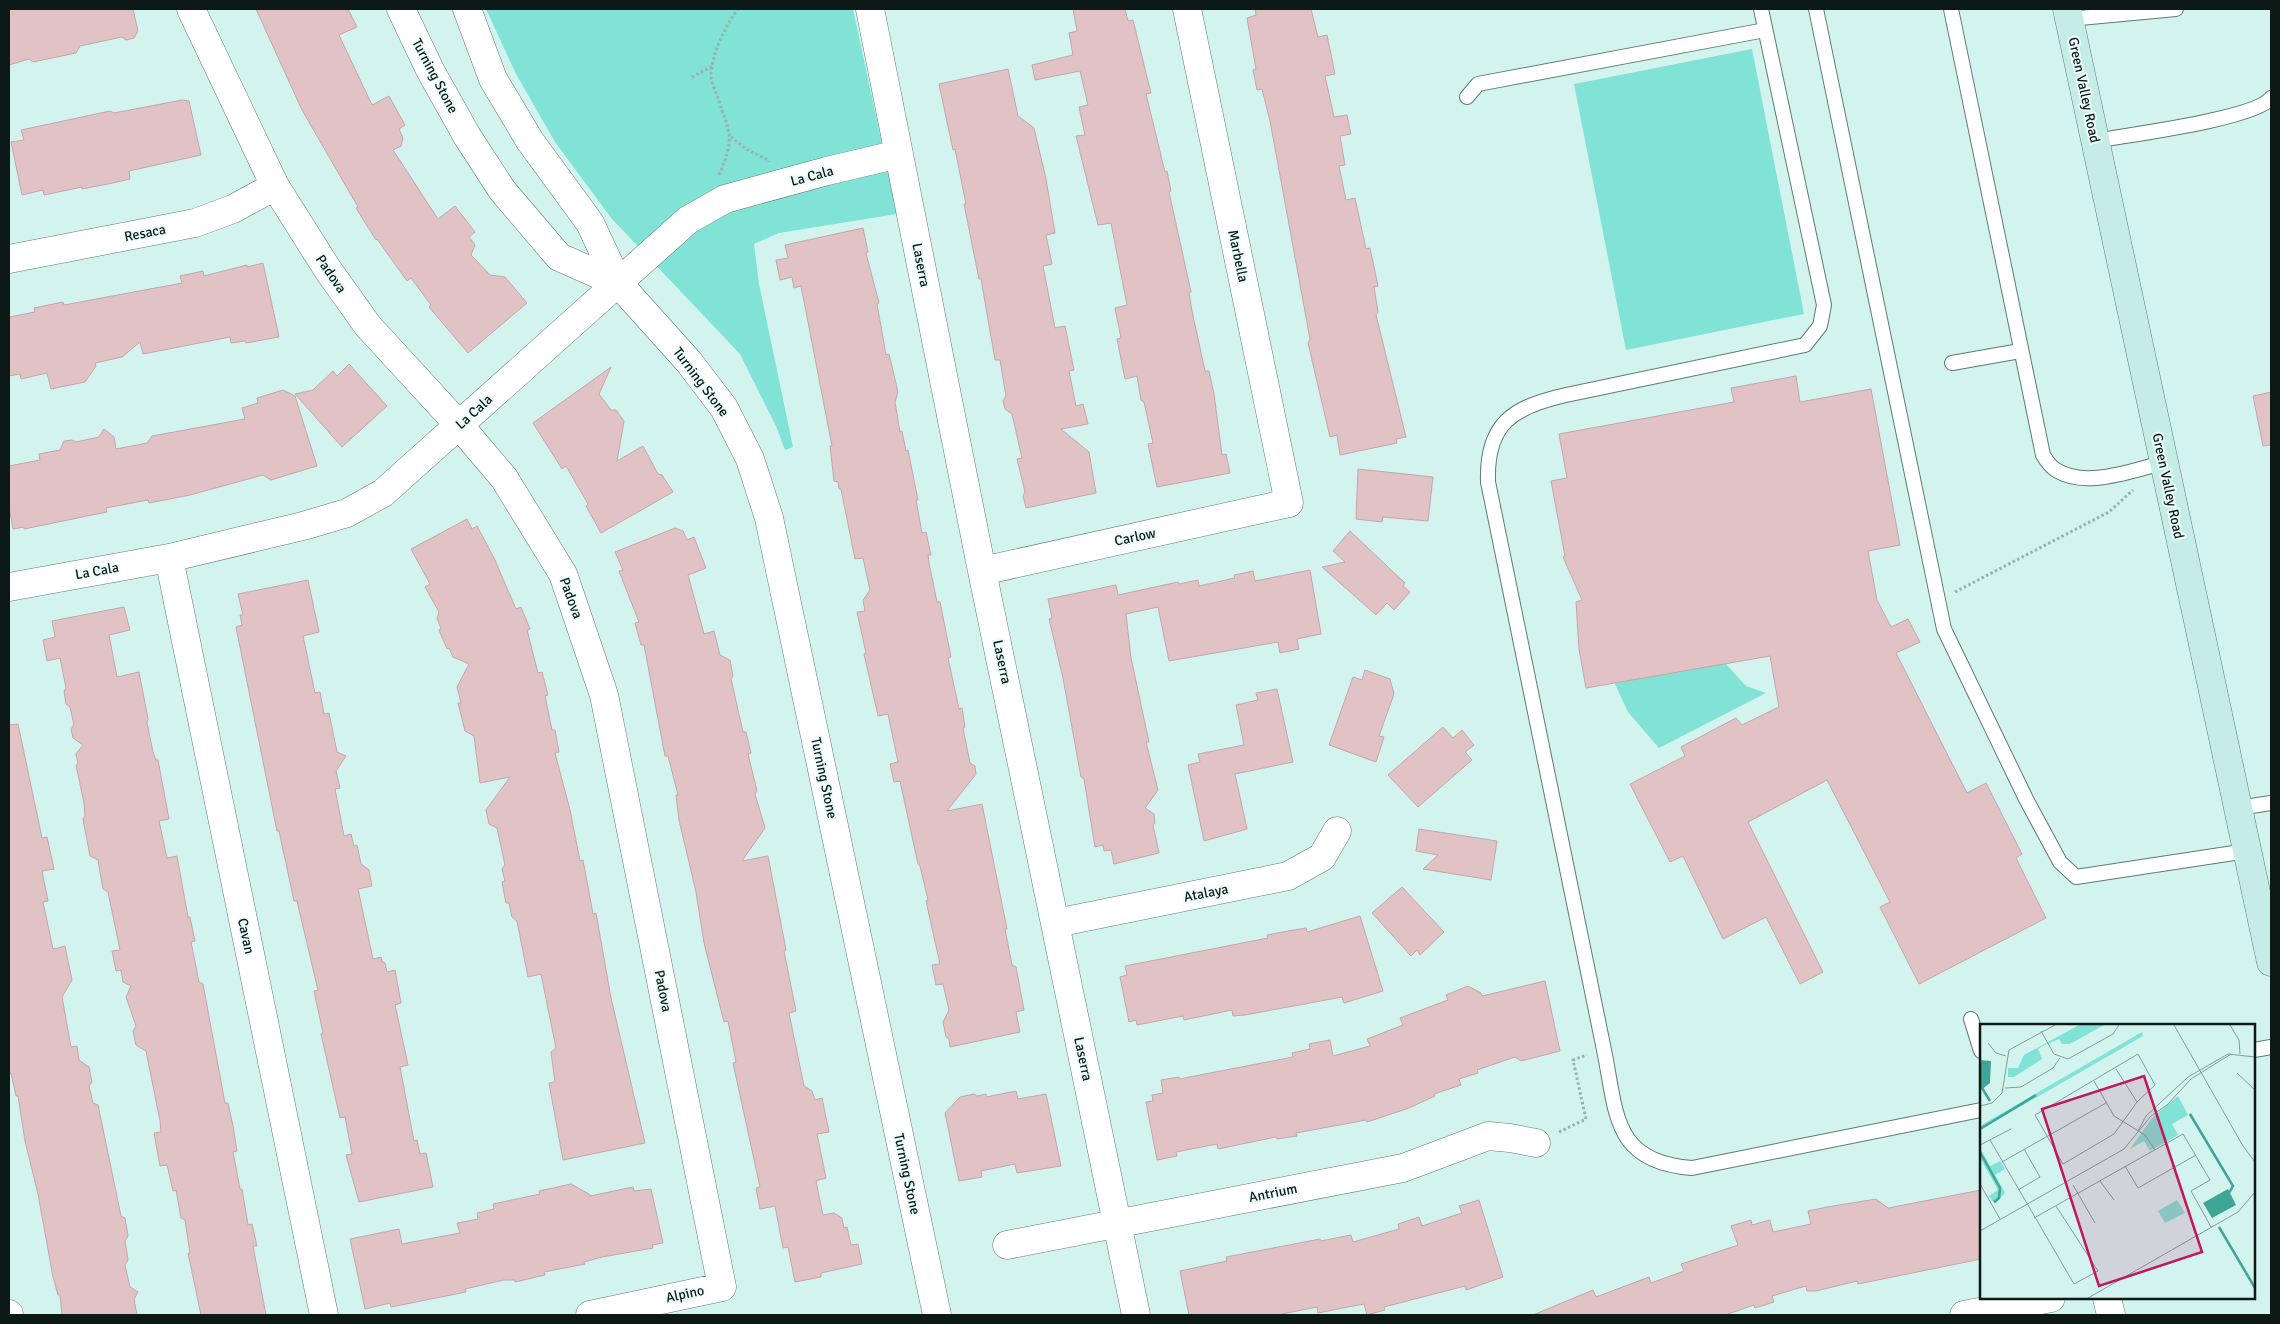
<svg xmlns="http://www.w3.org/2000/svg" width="2280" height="1324" viewBox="0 0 2280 1324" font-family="Signika,sans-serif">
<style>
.green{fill:#81e3d5}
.building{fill:#e1c2c5;stroke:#c4a6a9}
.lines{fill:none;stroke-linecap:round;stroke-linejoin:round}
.lane-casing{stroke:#5d7b76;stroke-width:16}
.street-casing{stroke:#5d7b76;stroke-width:29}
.secondary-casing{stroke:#5d7b76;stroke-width:29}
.path{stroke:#97b2ad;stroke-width:3;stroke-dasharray:2.5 2.5;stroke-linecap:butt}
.lane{stroke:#fff;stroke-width:14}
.street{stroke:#fff;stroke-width:28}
.secondary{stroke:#c5ece7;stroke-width:28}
.labels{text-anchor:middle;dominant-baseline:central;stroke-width:4;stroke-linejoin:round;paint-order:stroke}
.street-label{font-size:14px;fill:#0d1917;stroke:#ebfefb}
.inset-river{fill:none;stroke:#3ea597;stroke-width:2.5}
.inset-road{fill:none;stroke:#849c98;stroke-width:1}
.view{fill:#c2185b;fill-opacity:0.15;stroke:#c2185b;stroke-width:2.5}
.inset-edge{fill:none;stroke:#0d1917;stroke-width:2.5}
</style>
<rect width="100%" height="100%" fill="#d3f4ee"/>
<!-- green -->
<path class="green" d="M 486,9 L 853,9 L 897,214 L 779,233 L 754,244 L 759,284 L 793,447 L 785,450 L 776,426 L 740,354 L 612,219 L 555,142 L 516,74 Z
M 1752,49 L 1804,314 L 1626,350 L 1574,84 Z
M 1725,663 L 1746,686 L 1766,693 L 1659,748 L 1628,712 L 1614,682 Z"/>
<!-- building -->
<path class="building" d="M 9,9 L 133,9 L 138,31 L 134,38 L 126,40 L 122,37 L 80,46 L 76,53 L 33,62 L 29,59 L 9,65 Z
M 256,9 L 348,9 L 357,27 L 339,35 L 372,105 L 389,96 L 405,125 L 399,129 L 403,138 L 401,146 L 393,150 L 438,219 L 455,206 L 475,232 L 469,237 L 475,245 L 471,255 L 490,275 L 505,277 L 527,303 L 468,353 L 429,307 L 431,305 L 411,278 L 407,281 L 377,239 L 376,240 L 356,208 L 358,207 L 302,110 Z
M 1073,9 L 1125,9 L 1128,21 L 1133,20 L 1151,93 L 1146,94 L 1165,172 L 1167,171 L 1171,191 L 1169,192 L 1191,292 L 1189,293 L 1192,311 L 1205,371 L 1209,371 L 1214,394 L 1222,455 L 1226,454 L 1230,473 L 1157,487 L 1148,444 L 1153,443 L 1144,402 L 1141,400 L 1137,376 L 1125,379 L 1117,339 L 1121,338 L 1115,308 L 1127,305 L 1111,223 L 1098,225 L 1076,136 L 1085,135 L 1079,107 L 1088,105 L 1080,71 L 1035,80 L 1032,65 L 1073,55 L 1069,33 L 1077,31 Z
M 1255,9 L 1311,9 L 1318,37 L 1327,35 L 1335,74 L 1325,76 L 1334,117 L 1347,115 L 1351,134 L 1340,136 L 1345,165 L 1339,166 L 1346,200 L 1355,198 L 1366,249 L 1370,248 L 1378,286 L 1374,287 L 1378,312 L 1376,315 L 1406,437 L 1396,439 L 1397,443 L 1340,455 L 1337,435 L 1330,437 L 1308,343 L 1310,339 L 1270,121 L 1262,89 L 1257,90 L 1253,70 L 1256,69 L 1247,18 L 1256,15 Z
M 1008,69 L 1018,116 L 1034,128 L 1046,179 L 1055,233 L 1046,235 L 1052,264 L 1043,266 L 1055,328 L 1065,326 L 1074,370 L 1069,371 L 1076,406 L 1083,404 L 1088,424 L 1061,429 L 1089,452 L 1096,493 L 1026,508 L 1023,496 L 1025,492 L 1017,459 L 1022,458 L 1012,414 L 1005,409 L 1003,401 L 1006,396 L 1000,360 L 995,360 L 981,279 L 979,279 L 964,204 L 966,204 L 955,149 L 953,150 L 939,84 Z
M 182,100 L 189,101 L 201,155 L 129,171 L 130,179 L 108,184 L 82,189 L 82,187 L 44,195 L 43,190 L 22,195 L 11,142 L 24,140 L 21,130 L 110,111 L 114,113 Z
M 863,228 L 868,252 L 866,253 L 879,303 L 877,304 L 886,355 L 889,354 L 898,392 L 895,402 L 900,432 L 902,431 L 906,451 L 908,450 L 918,500 L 916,500 L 922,533 L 926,532 L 931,555 L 928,555 L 929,563 L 937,602 L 940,602 L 951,657 L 948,658 L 959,709 L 962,708 L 965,727 L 963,728 L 970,763 L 975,766 L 976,774 L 947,811 L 982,804 L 1007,929 L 1005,929 L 1012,965 L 1016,967 L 1024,1010 L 1016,1012 L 1020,1032 L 950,1047 L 949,1039 L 946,1037 L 943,1022 L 949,1010 L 943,984 L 936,985 L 932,965 L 940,964 L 926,901 L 928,900 L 920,866 L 918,864 L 900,781 L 894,782 L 890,764 L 898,762 L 888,714 L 878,716 L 864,654 L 866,653 L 857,612 L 865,611 L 863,600 L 870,590 L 863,558 L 855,559 L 841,489 L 839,489 L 838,482 L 834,481 L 830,446 L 832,446 L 801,286 L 794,288 L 792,277 L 780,280 L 776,260 L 788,258 L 785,245 Z
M 263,263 L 279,337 L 246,343 L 245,341 L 231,343 L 230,337 L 143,354 L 140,342 L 122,357 L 95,363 L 96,366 L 85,382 L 51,389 L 47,373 L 21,379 L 20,374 L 9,376 L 9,317 L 35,312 L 34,308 L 63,302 L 64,305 L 182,283 L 180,276 L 203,271 L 204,276 L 247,265 L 247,267 Z
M 349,364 L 387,406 L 342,447 L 295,394 L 313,390 L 333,371 L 337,376 Z
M 611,367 L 599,394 L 611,410 L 616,410 L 624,421 L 617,461 L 643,446 L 658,474 L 662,475 L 673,492 L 601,533 L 586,506 L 588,504 L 566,466 L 562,469 L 533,423 Z
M 1796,376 L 1800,402 L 1871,389 L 1900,545 L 1868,551 L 1877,600 L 1891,627 L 1908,619 L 1920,642 L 1896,653 L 1967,793 L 1986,783 L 2022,854 L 2016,858 L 2046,918 L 1919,984 L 1880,907 L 1890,902 L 1827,780 L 1748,822 L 1823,972 L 1800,984 L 1766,917 L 1723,939 L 1683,856 L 1670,862 L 1630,784 L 1685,756 L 1681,747 L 1736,718 L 1742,725 L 1779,707 L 1770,656 L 1586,688 L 1579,649 L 1576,602 L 1582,600 L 1563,557 L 1565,556 L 1551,481 L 1567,478 L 1559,434 L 1734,402 L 1731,388 Z
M 283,390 L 295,396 L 317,466 L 271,480 L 263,475 L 190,495 L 149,503 L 148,500 L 106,508 L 107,512 L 24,529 L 24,527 L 13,529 L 9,507 L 9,466 L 40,460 L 39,454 L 60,450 L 64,441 L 72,440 L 76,442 L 99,437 L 104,429 L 114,437 L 116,449 L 147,443 L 152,436 L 245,419 L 242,408 L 258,403 L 257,398 Z
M 2271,392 L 2271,445 L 2263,446 L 2253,396 Z
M 1358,469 L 1433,477 L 1428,521 L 1383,517 L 1382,522 L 1356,519 Z
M 467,519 L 472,529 L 477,526 L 494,558 L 516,609 L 521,607 L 530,629 L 527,630 L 538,673 L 542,672 L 548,695 L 545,696 L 552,730 L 555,730 L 559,752 L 555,753 L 570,810 L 580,861 L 583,860 L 593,914 L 596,913 L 611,998 L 645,1143 L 563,1160 L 549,1083 L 555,1082 L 551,1052 L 556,1048 L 541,974 L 528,977 L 517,921 L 512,917 L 509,903 L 506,903 L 502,882 L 505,881 L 502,869 L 505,865 L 497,828 L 489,824 L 486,810 L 510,777 L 480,783 L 474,736 L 465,731 L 458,703 L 461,703 L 457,687 L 469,664 L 453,657 L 449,648 L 447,649 L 439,630 L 441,629 L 437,618 L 439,612 L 425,587 L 430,584 L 411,549 Z
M 675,528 L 683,531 L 687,540 L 694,537 L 706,568 L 688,575 L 704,634 L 714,631 L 720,655 L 730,660 L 733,676 L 731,679 L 740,719 L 743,732 L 746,732 L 751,753 L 748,754 L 757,791 L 755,794 L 765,828 L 742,861 L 768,856 L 786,950 L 784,951 L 796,1011 L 789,1013 L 804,1086 L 812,1091 L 815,1100 L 822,1098 L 829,1132 L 817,1134 L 826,1178 L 816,1181 L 823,1215 L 834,1213 L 842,1218 L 844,1228 L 847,1227 L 851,1245 L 858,1244 L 862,1264 L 821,1273 L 821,1277 L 795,1282 L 788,1247 L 783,1248 L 775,1206 L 760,1209 L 756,1188 L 760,1187 L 733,1063 L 736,1062 L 728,1021 L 724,1022 L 704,943 L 696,892 L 679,820 L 676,795 L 678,795 L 668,756 L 665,756 L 644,645 L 641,645 L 635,623 L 639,622 L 619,571 L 623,570 L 615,552 Z
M 1350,531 L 1405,583 L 1403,586 L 1410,592 L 1394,610 L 1387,603 L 1376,615 L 1322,567 L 1345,562 L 1333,551 Z
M 1310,570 L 1321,634 L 1297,639 L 1299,649 L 1280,653 L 1278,642 L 1169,661 L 1158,607 L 1126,614 L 1131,658 L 1149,742 L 1146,742 L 1158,790 L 1145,808 L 1154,814 L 1155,823 L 1153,825 L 1159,853 L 1114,864 L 1111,850 L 1104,851 L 1103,845 L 1095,847 L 1084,779 L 1081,777 L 1063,678 L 1049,619 L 1052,618 L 1048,599 L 1116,585 L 1118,595 L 1178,582 L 1179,584 L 1198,580 L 1199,586 L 1235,578 L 1234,575 L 1253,571 L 1255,581 Z
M 308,580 L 319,632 L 303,636 L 315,693 L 320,692 L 324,714 L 329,713 L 337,752 L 346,756 L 336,771 L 340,788 L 335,789 L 344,836 L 351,834 L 354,846 L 357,845 L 361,864 L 369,870 L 372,886 L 358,889 L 373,959 L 381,957 L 382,961 L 385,963 L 387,972 L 395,970 L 401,1003 L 395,1005 L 408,1065 L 400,1067 L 414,1141 L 417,1140 L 420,1154 L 426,1153 L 433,1187 L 359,1202 L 346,1155 L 352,1154 L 345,1117 L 340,1118 L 321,1034 L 323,1033 L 314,991 L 318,990 L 297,901 L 294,901 L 279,831 L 277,831 L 236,627 L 242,625 L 240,615 L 243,615 L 238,594 Z
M 124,607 L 130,630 L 109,635 L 117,677 L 139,672 L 148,719 L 147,723 L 153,752 L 156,760 L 158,760 L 169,819 L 159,821 L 167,858 L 177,856 L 188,917 L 190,917 L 195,941 L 191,942 L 199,982 L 203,984 L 225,1103 L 228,1103 L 233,1126 L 237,1151 L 233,1152 L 240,1189 L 242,1189 L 248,1225 L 252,1224 L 257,1246 L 253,1246 L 266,1315 L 201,1315 L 188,1253 L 190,1253 L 185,1220 L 181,1218 L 176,1190 L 173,1191 L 167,1165 L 160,1166 L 154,1133 L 161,1132 L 160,1121 L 146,1051 L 136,1045 L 133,1031 L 136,1026 L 126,997 L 131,986 L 123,982 L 121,970 L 116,971 L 112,951 L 120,950 L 108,892 L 103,889 L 98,860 L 90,856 L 83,819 L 85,815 L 84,803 L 76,765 L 78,764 L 76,754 L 83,745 L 73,738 L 71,729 L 74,725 L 70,707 L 66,704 L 64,691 L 66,688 L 60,658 L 47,661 L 43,640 L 55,637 L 52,621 Z
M 1365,670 L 1390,679 L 1394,694 L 1379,736 L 1384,737 L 1376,762 L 1329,745 L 1353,677 L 1362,680 Z
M 1277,689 L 1293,762 L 1235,774 L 1247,829 L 1204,841 L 1188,765 L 1200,762 L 1198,754 L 1244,745 L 1236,705 L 1258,700 L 1256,693 Z
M 18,724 L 42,838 L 47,837 L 54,869 L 42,871 L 48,901 L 43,902 L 53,949 L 65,946 L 72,980 L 62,997 L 71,1047 L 77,1046 L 79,1060 L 89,1067 L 92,1082 L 89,1086 L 93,1103 L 98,1105 L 121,1216 L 125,1218 L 128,1236 L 125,1241 L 128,1260 L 125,1265 L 130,1287 L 138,1292 L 134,1299 L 137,1315 L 62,1315 L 60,1295 L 58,1295 L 53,1277 L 38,1194 L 25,1141 L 18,1096 L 16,1096 L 11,1073 L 9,1074 L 9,725 Z
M 1443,727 L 1453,738 L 1462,730 L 1474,745 L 1465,752 L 1472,760 L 1418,807 L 1388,775 Z
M 1419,829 L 1497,841 L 1491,880 L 1423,869 L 1438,855 L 1416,851 Z
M 1402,887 L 1444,932 L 1420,955 L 1417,950 L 1411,956 L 1372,913 Z
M 1360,916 L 1383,991 L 1344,1003 L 1342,997 L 1245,1015 L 1233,1016 L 1232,1010 L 1184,1020 L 1183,1016 L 1137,1025 L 1136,1020 L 1129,1022 L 1120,977 L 1127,975 L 1125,966 L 1268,938 L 1267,935 L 1288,931 L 1306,928 L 1307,932 Z
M 1545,981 L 1560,1051 L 1521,1061 L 1515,1057 L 1477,1070 L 1478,1073 L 1459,1079 L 1461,1085 L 1434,1094 L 1435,1096 L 1409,1108 L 1367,1122 L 1366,1120 L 1296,1133 L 1297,1136 L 1277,1139 L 1276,1137 L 1218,1149 L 1217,1144 L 1176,1152 L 1177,1156 L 1157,1160 L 1146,1102 L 1153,1101 L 1152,1095 L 1163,1093 L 1161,1080 L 1179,1077 L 1179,1079 L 1293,1057 L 1292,1053 L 1310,1049 L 1309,1044 L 1330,1040 L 1333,1056 L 1370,1046 L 1367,1039 L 1403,1025 L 1400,1018 L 1448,1000 L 1446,995 L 1468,986 L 1481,993 L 1482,996 Z
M 1016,1091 L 1018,1099 L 1046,1094 L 1061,1166 L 1017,1173 L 1015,1164 L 981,1171 L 982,1177 L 959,1181 L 945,1113 L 960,1097 L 974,1094 L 977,1096 L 986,1094 L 986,1097 Z
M 571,1184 L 589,1194 L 590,1196 L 633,1187 L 634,1191 L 651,1189 L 663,1243 L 652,1245 L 653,1248 L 602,1257 L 584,1262 L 585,1264 L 544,1272 L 545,1275 L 515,1282 L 515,1280 L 504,1280 L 465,1289 L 466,1292 L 391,1307 L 390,1303 L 365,1309 L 350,1239 L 399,1229 L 402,1244 L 460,1233 L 457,1223 L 478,1219 L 477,1213 L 494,1209 L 493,1204 L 540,1194 L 539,1191 Z
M 1981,1190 L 1981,1259 L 1858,1284 L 1857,1281 L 1816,1291 L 1807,1291 L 1806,1286 L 1772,1296 L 1774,1302 L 1755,1308 L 1754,1305 L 1725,1315 L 1533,1315 L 1593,1290 L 1596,1297 L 1649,1277 L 1651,1283 L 1684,1271 L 1681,1264 L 1738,1245 L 1731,1226 L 1751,1220 L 1752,1225 L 1770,1220 L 1773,1232 L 1811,1224 L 1808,1211 L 1827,1207 L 1876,1199 L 1888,1208 Z
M 1479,1200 L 1503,1277 L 1466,1290 L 1465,1286 L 1384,1307 L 1385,1310 L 1367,1315 L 1364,1304 L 1318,1313 L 1317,1307 L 1277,1315 L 1189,1315 L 1180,1271 L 1227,1261 L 1226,1257 L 1320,1239 L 1321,1241 L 1351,1235 L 1353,1242 L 1399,1229 L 1398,1224 L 1419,1217 L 1422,1226 L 1462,1213 L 1459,1206 Z"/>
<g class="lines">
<defs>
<path id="lane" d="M 1761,9 L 1824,305 L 1820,326 L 1805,345 L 1566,395 C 1513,407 1486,423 1488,482 L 1604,1050 C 1617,1113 1612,1162 1692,1168 L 1981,1110
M 1816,9 L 1944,629 L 2026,799 L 2060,862 L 2076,877 L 2247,851
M 1951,9 L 2043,455 C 2046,460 2051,467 2056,470 C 2086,489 2132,470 2163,463
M 2069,19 L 2176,9
M 1467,97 L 1478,84 L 1765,30
M 2095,141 C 2127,135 2255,119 2271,98
M 1952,363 L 2020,351
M 2238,808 L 2271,803
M 1971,1019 L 1981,1051
M 2254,1050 L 2271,1047"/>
<path id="street" d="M 191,9 L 275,186 L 328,270 L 368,326 L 459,425 L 504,478 L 563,574 L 604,695 L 722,1287 L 590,1315
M 401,9 L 430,70 L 467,136 L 502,190 L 559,257 L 618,283
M 467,9 L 493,79 L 530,141 L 590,223 L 618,283 L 689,362 L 724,408 L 750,459 L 769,518 L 937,1315
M 870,9 L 982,571 L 1136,1315
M 9,259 L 195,223 L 233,209 L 275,186
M 169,558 L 324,1315
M 982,571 L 1289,503 L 1187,9
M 9,587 L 169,558 L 303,526 L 347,513 L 383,493 L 688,220 L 725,199 L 827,171 L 899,154
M 1056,923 L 1288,876 L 1322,857 L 1337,831
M 1007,1245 L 1403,1168 L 1488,1136 L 1510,1138 L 1536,1143
M 2107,1298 L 2111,1315
M 9,1314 L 9,1315
M 1964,1315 L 2051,1298"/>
<path id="secondary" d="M 2067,9 L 2271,962"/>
</defs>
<!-- lane casing -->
<use href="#lane" class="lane-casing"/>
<!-- street casing -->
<use href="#street" class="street-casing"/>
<!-- secondary casing -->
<use href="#secondary" class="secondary-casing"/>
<!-- path -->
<path class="path" d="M 692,77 L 713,66
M 731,137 L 746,149 L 768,160 L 769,162
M 719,175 C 735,138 730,134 718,98 C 716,92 711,83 711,76 C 711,56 726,24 738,9
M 1955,592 L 2109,512 L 2133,490
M 1559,1132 L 1586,1119 L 1573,1060 L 1587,1055"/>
<!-- lane -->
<use href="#lane" class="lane"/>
<!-- street -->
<use href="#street" class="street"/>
<!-- secondary -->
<use href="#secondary" class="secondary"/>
</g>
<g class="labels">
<!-- street labels -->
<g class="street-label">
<text transform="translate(435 76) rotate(62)">Turning Stone</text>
<text transform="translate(2084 90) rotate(78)">Green Valley Road</text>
<text transform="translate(812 176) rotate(-15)">La Cala</text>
<text transform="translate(145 233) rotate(-11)">Resaca</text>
<text transform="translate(1238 256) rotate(78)">Marbella</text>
<text transform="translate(921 265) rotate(79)">Laserra</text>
<text transform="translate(331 274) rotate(56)">Padova</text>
<text transform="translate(701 382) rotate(53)">Turning Stone</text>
<text transform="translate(474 412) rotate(-42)">La Cala</text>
<text transform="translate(2168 486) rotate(78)">Green Valley Road</text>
<text transform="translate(1135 537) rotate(-12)">Carlow</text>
<text transform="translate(97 571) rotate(-10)">La Cala</text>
<text transform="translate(571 598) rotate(70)">Padova</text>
<text transform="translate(1002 662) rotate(78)">Laserra</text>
<text transform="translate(824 778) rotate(78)">Turning Stone</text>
<text transform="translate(1206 893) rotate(-11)">Atalaya</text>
<text transform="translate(246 936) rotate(78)">Cavan</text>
<text transform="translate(663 991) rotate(79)">Padova</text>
<text transform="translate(1083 1059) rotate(78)">Laserra</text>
<text transform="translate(907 1174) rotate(78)">Turning Stone</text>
<text transform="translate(1273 1193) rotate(-11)">Antrium</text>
<text transform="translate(685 1294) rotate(-12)">Alpino</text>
</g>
</g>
<!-- overview -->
<g transform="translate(1980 1024)">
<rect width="275" height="275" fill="#d3f4ee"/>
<path d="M 99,1 L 124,1 L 90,20 L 82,20 L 79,15 L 65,21 L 58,25 L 62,35 L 34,53 L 28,53 L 28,44 L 38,44 L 44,31 ZM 162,8 L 163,12 L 0,106 L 0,102 ZM 198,72 L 208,91 L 192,100 L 198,111 L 170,127 L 164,117 L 150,125 L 172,94 ZM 0,124 L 10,142 L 20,137 L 25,145 L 15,151 L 25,169 L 15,180 L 9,172 L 18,166 L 0,134 ZM 197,176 L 205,189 L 185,199 L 178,187 Z" fill="#81e3d5"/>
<path d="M 0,36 L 11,37 L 10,59 L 1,66 ZM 248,165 L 256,181 L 232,194 L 223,179 Z" fill="#3ea597"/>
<path class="inset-river" d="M 2,64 L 10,77M 210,90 L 253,162 L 249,169M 0,105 L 56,71M 0,128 L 20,164 L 19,174 L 14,178M 239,203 L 275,264"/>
<path class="inset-road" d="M 194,1 L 263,122 L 275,138M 250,1 L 259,16 L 260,30M 61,7 L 74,30 L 88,35 L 133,10 L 139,1M 8,19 L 16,29 L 26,32M 158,30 L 175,61 L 157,78 L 134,110 L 83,140 L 55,91 ZM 136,45 L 157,78M 257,49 L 275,66M 114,57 L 134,92 L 165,111 L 175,126M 25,64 L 41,63 L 73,44 L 80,34M 0,82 L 12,79 L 22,69 L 29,26 L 75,1M 158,107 L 166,92 L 208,53 L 248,30 L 275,33M 10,116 L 94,260 L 118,247 L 76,182M 0,121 L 31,105M 22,138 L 126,79M 145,142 L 158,164 L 216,131M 120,157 L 134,176M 0,160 L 20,195M 93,161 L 115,199M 38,166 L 60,153 L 44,125M 54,194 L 203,110 L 230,156 L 211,167 L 231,203M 0,207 L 144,125 L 171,92 L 187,81 L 211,55 L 251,30M 108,274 L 258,188 L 275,168"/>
<path class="view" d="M 164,52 L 222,228 L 119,262 L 62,85 Z"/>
<rect width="275" height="275" class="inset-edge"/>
</g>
<!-- border -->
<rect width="2280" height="1324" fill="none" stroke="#0d1917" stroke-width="20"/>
</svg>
